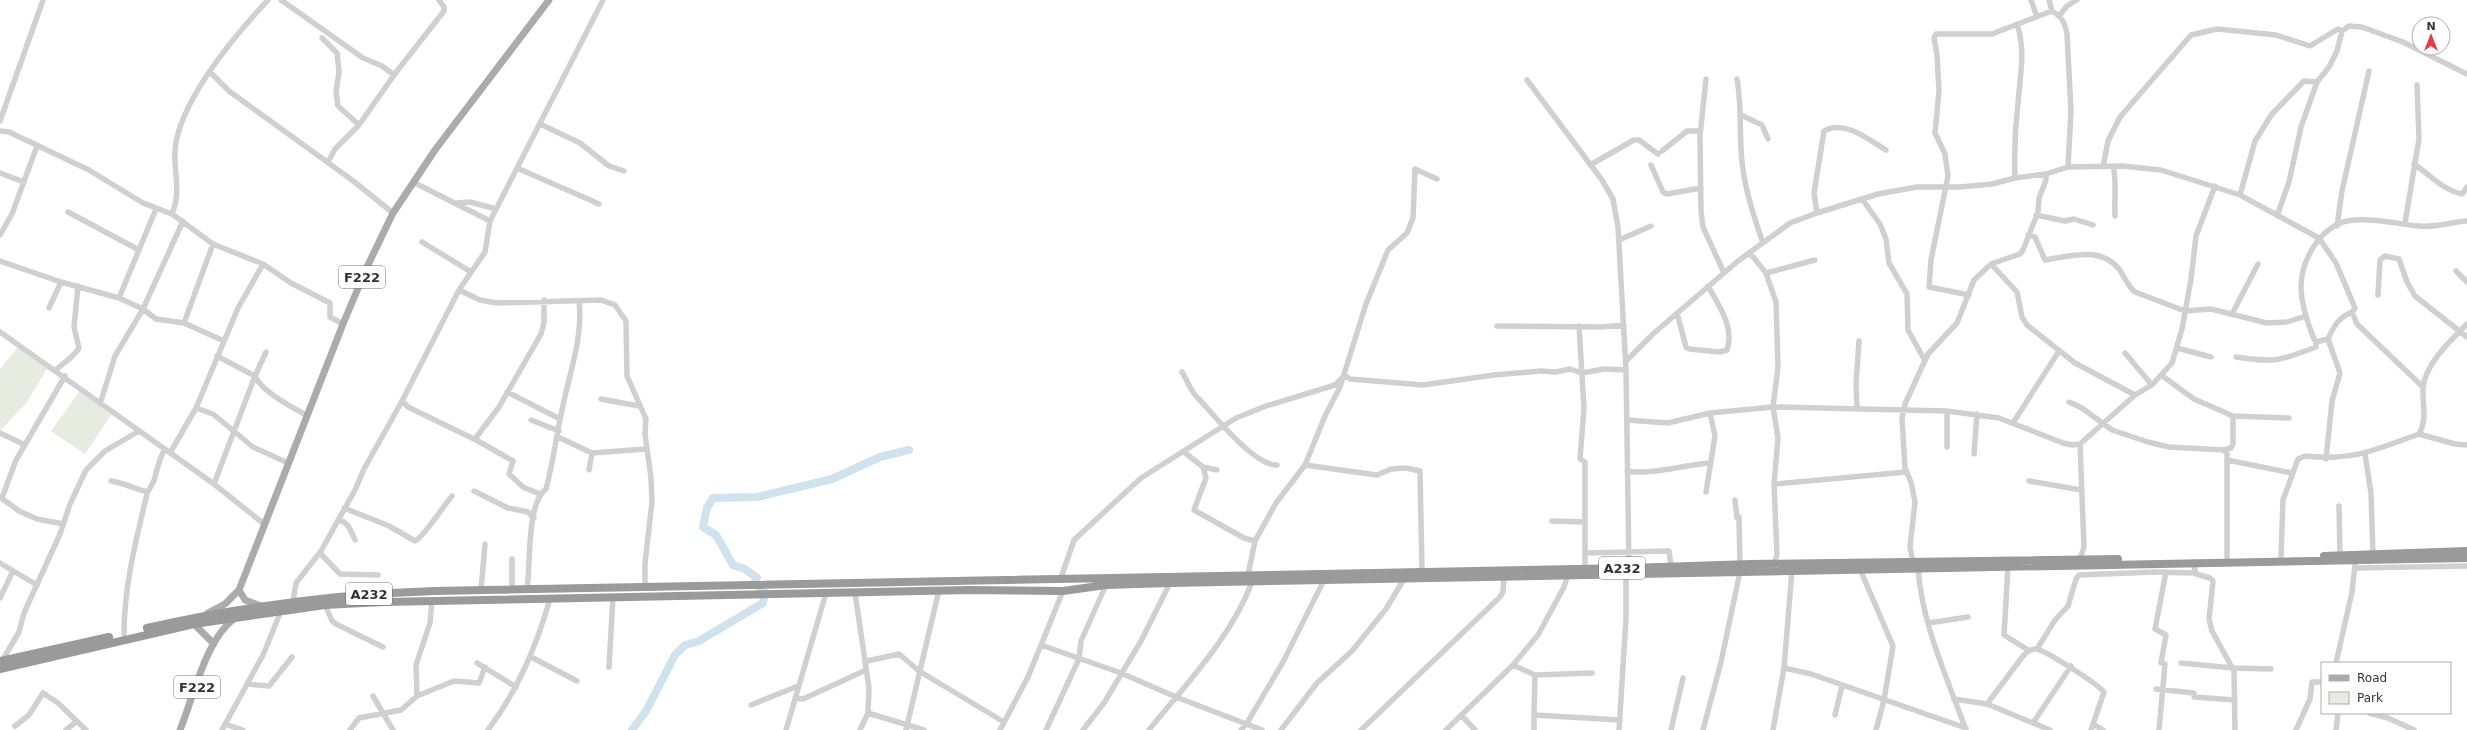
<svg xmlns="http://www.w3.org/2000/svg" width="2467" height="730" viewBox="0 0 2467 730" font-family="'DejaVu Sans',sans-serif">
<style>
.green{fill:#e6ecdf}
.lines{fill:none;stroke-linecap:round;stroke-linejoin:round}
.river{stroke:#cfe2ee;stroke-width:8}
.minor{stroke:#d0d0d0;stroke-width:5.5}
.major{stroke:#ababab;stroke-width:7}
.highway{stroke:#9a9a9a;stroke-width:8}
.labels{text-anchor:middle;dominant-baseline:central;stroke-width:4;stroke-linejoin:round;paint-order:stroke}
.shield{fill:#fff;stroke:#707070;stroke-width:1}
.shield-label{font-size:13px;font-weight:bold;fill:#333}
</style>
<rect width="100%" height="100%" fill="#fff"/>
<!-- green -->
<path class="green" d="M 18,347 L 48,367 L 27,402 L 0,431 L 0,369 Z
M 80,391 L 111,415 L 85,454 L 51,431 Z"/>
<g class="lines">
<!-- river -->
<path class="river" d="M 632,730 L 646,711 L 675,655 L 685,645 L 699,641 L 763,603 L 765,592 L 754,583 L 757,578 L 745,569 L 733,565 L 716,535 L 703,527 L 707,508 L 713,498 L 757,497 L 832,479 L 880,457 L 909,450"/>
<!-- minor -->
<path class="minor" d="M 281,0 L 363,58 L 382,66 L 394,75
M 2031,0 L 2037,17
M 2049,0 L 2052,11 C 2062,17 2065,23 2067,34 L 2071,111 L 2068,167
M 2060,15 L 2067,6 L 2077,0
M 322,38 L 337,53 L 339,72 L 336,92 L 338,106 L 359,125
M 210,72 L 229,91 L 352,180 L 393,213
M 1706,79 L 1700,136 L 1701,211 L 1703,227 L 1724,273
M 1737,79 C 1742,106 1739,134 1742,162 C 1745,190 1754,217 1763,243
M 1527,80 L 1602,180 L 1613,199 L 1618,227 L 1626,370
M 1741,115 L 1762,125 L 1768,139
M 0,121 L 43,0
M 540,124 L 580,143 L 609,166 L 624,171
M 0,131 L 9,132 L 89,170 L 143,203 L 172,214 L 213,244 L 263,264 L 291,283 L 330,303 L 330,317 L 343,324
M 1662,151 L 1687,131 L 1700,131
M 328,162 L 335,149 L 359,125 L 394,75 L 444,11 L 444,7 L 439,0
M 2414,164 C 2430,175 2443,190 2462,194 L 2467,187
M 1590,165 L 1634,140 L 1639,140 L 1658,154
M 1651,165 L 1663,192 L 1667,194 L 1701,188
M 2113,166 C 2117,180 2114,200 2115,216
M 2103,167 L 2108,141 L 2120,117 L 2191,35 L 2217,29 L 2276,35 L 2310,46 L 2338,29 L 2342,31
M 517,168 L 599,204
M 0,173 L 24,182
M 2015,178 C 2014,153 2015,128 2018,103 C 2020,75 2026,51 2017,24
M 413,182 L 490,221
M 2240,195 L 2255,141 L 2272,114 L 2304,81 L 2317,82
M 1862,199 L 1880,224 L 1886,239 L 1889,263 L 1907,294 L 1908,330 L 1925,361
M 456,203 L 470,202 L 496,209
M 68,212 L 139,250
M 1817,213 L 1878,194 L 1917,187 L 1959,187 L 1992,184 L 2015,178 L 2046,174 L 2068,167 L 2122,166 L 2161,170 L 2240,195 L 2319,238 L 2336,263 L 2355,308 L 2352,312 C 2338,318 2334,326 2328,339 L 2340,373 L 2332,401 L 2326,459
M 172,214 C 183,188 171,168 176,142 C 185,95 235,35 268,0
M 2036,215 L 2065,221 L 2074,219 L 2093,225
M 2277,216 L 2289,182 L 2301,127 L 2317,82 L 2329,67 L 2337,51 L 2342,31 L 2349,26 L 2362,27 L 2403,42 L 2467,74
M 2405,223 L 2419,139 L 2417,85
M 2337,226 L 2342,191 L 2369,71
M 0,235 L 12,214 L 37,146
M 2028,235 L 2035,237 L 2045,260 C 2069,256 2101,246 2119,269 C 2125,277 2127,285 2135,292 L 2185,311 L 2211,309 L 2267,323 L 2287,322 L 2306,316
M 1619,240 L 1651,226
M 422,242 L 471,272
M 1750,253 L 1766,273 L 1776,302 L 1778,367 L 1773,407 L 1778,438 L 1774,484 L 1777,555 L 1774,564
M 0,261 L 61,282 L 119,298 L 143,309 L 156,319 L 184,323 L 224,341
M 1991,264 L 2017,292 L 2022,317 L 2027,325 L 2075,363 L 2135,395
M 2456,271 L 2467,282
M 1766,273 L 1815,260
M 459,290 L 480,300 L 496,303 L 601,300 L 615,305 L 626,321 L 627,376 L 646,419 L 645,434 L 651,478 L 652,502 L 645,563 L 645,586
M 1969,295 L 1929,287 L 1931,260 L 1948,176 L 1945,154 L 1935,133 L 1939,91 L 1937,55 L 1934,38 L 1936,34 L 1992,34 L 2052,11
M 2378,295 L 2380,260 L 2385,256 L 2399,259 L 2407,282 L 2415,296 L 2467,337
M 119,298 L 156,209
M 49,308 L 61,282
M 2352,312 L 2357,324 L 2423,387
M 1677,313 L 1686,347 L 1689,349 L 1720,352 L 1727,350 C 1735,327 1718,304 1708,286
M 2232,314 L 2258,264
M 184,323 L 213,244
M 1497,326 L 1601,327 L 1624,325
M 1579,326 L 1584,408 L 1580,459 L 1585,462 L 1585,569
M 0,332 L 214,484 L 264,524
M 2328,339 L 2316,342 L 2314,339 C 2308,324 2301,303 2301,286 C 2302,257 2323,222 2354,220 C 2376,218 2397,224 2418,226 C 2434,228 2452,222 2467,221
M 2177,348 L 2211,357
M 2125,353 L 2152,385
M 217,356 L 255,376 C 261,391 292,407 306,415
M 2236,357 C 2274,363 2280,361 2316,347 L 2316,342
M 1626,361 L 1654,333 L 1738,261 L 1790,223 L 1817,213 L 1814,193 L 1824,131 C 1844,119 1869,140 1886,150
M 56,370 C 64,362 73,358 79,348 L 74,327 L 78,286
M 1182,372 C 1187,380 1191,392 1198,398 C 1214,415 1254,466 1277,465
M 1344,375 L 1350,379 L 1423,385 L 1494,375 L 1541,371 L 1556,372 L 1570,369 L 1582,373 L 1604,369 L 1626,370 L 1629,568
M 2161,375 L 2194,399 L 2233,416 L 2289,418
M 507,392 L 560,419
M 601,399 L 639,406
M 402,401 L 408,407 L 478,441 L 513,461 L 509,474 L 523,487 L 540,494
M 2069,402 L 2082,408 L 2112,430 L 2148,442 L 2169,447 L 2224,450 L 2227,454 L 2227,557
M 100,404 L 115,356 L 143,309 L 183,221
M 196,408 L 213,414 L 253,447 L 288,463
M 1857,408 L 1856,384 L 1859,341
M 531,420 L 559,431
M 1627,420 L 1668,423 L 1710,413 L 1773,407 L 1947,411 L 1999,418 L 2063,443 L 2072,445 L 2080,444 L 2135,395 L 2152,385 L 2172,363 L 2182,329 L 2191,279 L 2196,236 L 2215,186
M 2013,423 L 2059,351
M 0,433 L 25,445
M 2419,434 L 2455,444 L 2467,445
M 558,437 L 592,453 L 646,449
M 475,439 L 499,407 L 541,334 L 544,323 L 544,300
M 2080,444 L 2084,547 L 2080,559
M 1947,447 L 1947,411
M 2224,450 L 2231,448 L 2233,444 L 2233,416
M 1184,452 L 1203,467 L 1217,470
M 170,453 L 196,408 L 238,308 L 263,264
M 1974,454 L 1977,414
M 2365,454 L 2371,493 L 2373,554
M 2227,460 L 2292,473
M 1305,465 L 1377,475 L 1391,469 L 1406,468 L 1420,471 L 1422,571
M 1203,467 L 1206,478 L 1194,510 L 1244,538 L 1255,541
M 589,470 L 592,453
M 1627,471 C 1655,475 1682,465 1710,463
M 111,481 C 124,483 135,489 148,492
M 2029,481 L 2081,490
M 214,484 L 255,376 L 266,352
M 1774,484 L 1906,472
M 474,491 L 508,508 L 528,512 L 534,518
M 1706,492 L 1715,436 L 1710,413
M 0,497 L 19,511 L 37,519 L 64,524
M 2,498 L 16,460 L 65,376
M 1735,500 L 1737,518
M 2339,506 L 2340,555
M 344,508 L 389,526 L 415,541 C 423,538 444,505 452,496
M 1739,517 L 1740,564
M 338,520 C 348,521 351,531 355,540
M 1552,521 L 1585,522
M 321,551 L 320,553 L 340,574 L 378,575
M 1586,553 L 1669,551 L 1671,566
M 2281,557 L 2283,500 L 2298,459 L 2305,456 C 2354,461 2374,450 2419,434 C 2428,418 2422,405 2423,388 C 2425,364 2451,340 2467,324
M 512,559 L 512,590
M 1913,562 L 1910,547 L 1915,502 L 1911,482 L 1905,468 L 1902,419 L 1905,404 L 1928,354 L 1957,323 L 1974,280 L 1991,264 L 2020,254 L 2023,250 L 2038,212 L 2039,198 L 2046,180 L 2046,174
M 2193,562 L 2196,574 L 2210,578 L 2213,581 L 2209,619 L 2212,631 L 2234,671 L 2235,730
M 0,563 L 37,585
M 2008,567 L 2004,635 L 2028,650
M 1918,568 C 1922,625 1947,677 1966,730
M 2355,568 L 2467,566
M 1860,569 L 1893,646 L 1884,700 L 1876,730
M 1248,575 L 1255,541 L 1276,503 L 1305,465 L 1325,416 L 1340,387 L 1366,304 L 1388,250 L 1407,233 L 1413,218 L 1415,169 L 1437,179
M 1061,578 L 1074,540 L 1141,478 L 1236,418 L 1266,406 L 1335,385 L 1343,377
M 527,589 C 531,564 526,504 546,489 C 554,459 557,430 564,401 C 571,368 583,336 579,301
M 481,590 L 485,544
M 855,593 L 869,688 L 868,713 L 860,730
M 0,598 L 13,571
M 293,601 L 296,583 L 321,551 L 355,490 L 364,469 L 402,401 L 459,290 L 485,252 L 490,221 L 603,0
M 325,605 L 332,621 L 336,624 L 383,647
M 1929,623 L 1968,617
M 124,634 C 124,586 136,540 147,494 C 149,488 154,483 155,477 C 158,466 159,459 165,449
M 1041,645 L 1121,673 L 1176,697 L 1262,730
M 2037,649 L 2055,620 L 2068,606 L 2076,579 L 2079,575 L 2155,572 L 2194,573
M 531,657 L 577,681
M 2,661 L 19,632 L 24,613 L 60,534 L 70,504 L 86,470 L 105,451 L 139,431
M 867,661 L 899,654 L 919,671 L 1004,722
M 477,663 L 516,687
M 2161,663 L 2166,635 L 2155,629 L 2166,572
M 2181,663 L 2233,668 L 2271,669
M 2336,663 L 2352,592 L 2355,565
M 1513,665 L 1535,675 L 1592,673
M 609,667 L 613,597
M 1784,668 L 1811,674 L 1966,728
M 247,684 L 269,686 L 292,657
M 2156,689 L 2194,693
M 373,696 L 393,730
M 417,696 L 454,681 L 479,683 L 485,667
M 2194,697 L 2235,700
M 795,698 L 803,699 L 866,670
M 1954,699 L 1987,704 L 2050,730
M 1987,704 L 2023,656 C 2027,652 2030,649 2036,649 C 2043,649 2098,684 2104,692 L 2091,730
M 751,705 L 798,686
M 868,713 L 924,730
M 2369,713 L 2388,718 L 2414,730
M 1461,715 L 1475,730
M 1534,715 L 1535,675
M 1835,715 L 1842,686
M 2033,723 L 2071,666
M 225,724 L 243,730
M 2093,724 L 2103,730
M 15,726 L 29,715 L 43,693 L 58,703 L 86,730
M 66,730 L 77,721
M 222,730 L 263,655 L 281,611
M 350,730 L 359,718 L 401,710 L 417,696 L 416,665 L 430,623 L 432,601
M 488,730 C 518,690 536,647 550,599
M 786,730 L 826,593
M 906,730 L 939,590
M 1000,730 L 1028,677 L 1063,591
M 1046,730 L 1079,659 L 1081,641 L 1106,585
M 1083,730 L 1104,703 L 1141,641 L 1170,583
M 1149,730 C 1186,684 1231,638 1252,582
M 1241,730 L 1247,723 L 1283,662 L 1324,580
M 1281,730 L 1317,683 L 1352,651 L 1386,609 L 1404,579
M 1361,730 L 1500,597 L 1503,592 L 1504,576
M 1446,730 L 1513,665 L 1538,635 L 1564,587 L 1568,575
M 1534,730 L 1534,715 L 1620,720
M 1619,730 L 1626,619 L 1626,575
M 1671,730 L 1683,678
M 1703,730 L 1721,662 L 1740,572
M 1773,730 L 1784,668 L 1792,570
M 2159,730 L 2165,664
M 2296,730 L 2310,699 L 2312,682 L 2322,682
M 2336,730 L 2338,713"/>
<!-- major -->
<path class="major" d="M 239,590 L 245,600 L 261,606
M 208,613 L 225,604 L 239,590 L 343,324 L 367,267 L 393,213 L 435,150 L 549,0
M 194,624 L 213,643
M 180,730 C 194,696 205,640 235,618"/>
<!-- highway -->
<path class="highway" d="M 2324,556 L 2467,551
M 147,628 C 243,606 337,594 435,591 L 1629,568 L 1752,564 L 2118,559
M 0,661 L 109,637
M 0,669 L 194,624 L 325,605 L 383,602 L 969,590 L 1063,591 L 1106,585 L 1170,583 L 2467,558"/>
</g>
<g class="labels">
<!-- shield labels -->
<g class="shield">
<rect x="339" y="266" width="46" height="22" rx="3"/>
<rect x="1599" y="557" width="46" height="22" rx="3"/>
<rect x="346" y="583" width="46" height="22" rx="3"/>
<rect x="174" y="676" width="46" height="22" rx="3"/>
</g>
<g class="shield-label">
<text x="362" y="277">F222</text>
<text x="1622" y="568">A232</text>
<text x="369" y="594">A232</text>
<text x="197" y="687">F222</text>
</g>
</g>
<!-- legend -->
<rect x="2321" y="662" width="130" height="52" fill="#ffffff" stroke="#adadad"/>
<rect x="2329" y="675" width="20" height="6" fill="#ababab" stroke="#adadad"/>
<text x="2357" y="682" font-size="12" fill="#333333">Road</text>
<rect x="2329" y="692" width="20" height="12" fill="#e6ecdf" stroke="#adadad"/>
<text x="2357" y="702" font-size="12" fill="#333333">Park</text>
<!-- north arrow -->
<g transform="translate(2431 36)"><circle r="19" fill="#ffffff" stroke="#adadad"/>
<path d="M0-3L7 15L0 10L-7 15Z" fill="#e63946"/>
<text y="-6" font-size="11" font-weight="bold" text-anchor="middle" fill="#333333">N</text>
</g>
</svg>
